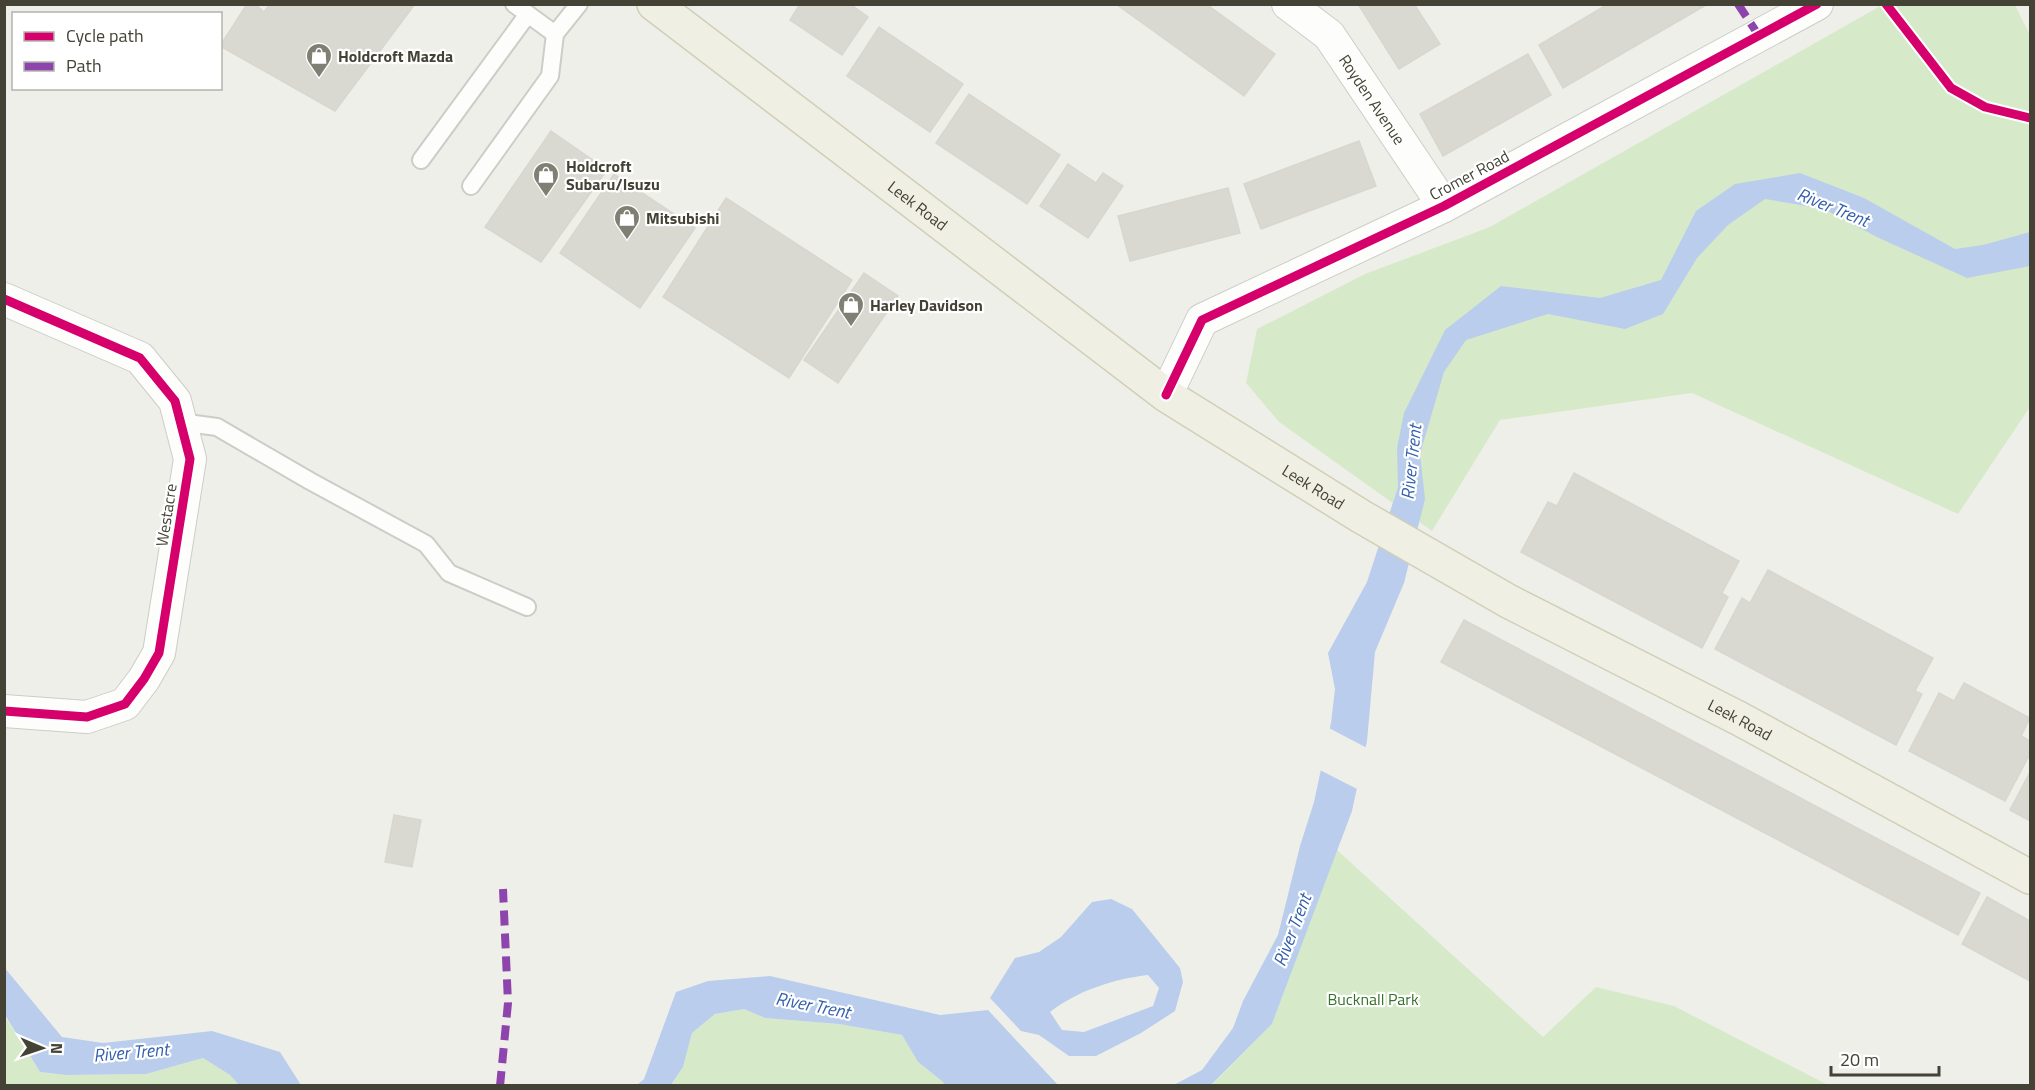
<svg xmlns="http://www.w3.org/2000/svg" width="2035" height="1090" viewBox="0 0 2035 1090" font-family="'Titillium Web',sans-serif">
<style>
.green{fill:#d6eaca}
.water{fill:#bacdec;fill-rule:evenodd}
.pier{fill:#efefe9}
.building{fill:#d9d8d1;stroke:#d7d6cf;stroke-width:1.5}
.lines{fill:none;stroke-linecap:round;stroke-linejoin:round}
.lane-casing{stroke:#cdcdc7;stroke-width:20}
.street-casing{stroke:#cdcdc7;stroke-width:34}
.primary-casing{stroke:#d0cfb7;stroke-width:36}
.lane{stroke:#fdfdfc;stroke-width:16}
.street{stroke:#fdfdfc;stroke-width:32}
.primary{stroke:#f0efe3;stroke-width:33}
.quiet{stroke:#8e44ad;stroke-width:8;stroke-dasharray:15 8;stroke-linecap:butt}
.cycleway-casing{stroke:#fff;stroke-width:13}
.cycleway{stroke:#d6006c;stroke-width:9}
.labels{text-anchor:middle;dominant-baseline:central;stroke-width:4.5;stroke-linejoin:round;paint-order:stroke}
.poi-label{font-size:16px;font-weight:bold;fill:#444235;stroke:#fff;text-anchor:start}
.street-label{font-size:16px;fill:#444235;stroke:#fff}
.park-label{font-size:16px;fill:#37742b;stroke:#fff}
.water-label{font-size:18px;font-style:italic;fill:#335fac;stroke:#fff}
</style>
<rect width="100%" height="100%" fill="#efefe9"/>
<!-- green -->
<path class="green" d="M 1882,5 L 2015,5 L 2030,35 L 2030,407 L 1958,514 L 1692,393 L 1500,420 L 1432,531 L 1279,422 L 1246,383 L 1257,329 L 1365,274 L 1490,227 Z
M 1337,850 L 1543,1037 L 1596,987 L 1674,1006 L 1828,1085 L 1211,1086 L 1272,1024 Z
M 744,1009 L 765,1018 L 839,1024 L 902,1035 L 918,1062 L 943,1082 L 944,1085 L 671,1086 L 683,1067 L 692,1033 L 715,1014 Z
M 4,1015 L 40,1072 L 66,1075 L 146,1074 L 203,1058 L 230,1075 L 239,1085 L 5,1085 Z"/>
<!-- water -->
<path class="water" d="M 1800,173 L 1864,198 L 1955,249 L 1983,245 L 2030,232 L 2030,266 L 1967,278 L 1879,238 L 1824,209 L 1765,199 L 1728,225 L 1697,258 L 1663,314 L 1625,329 L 1548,314 L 1466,340 L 1444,372 L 1420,454 L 1425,499 L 1404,583 L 1375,652 L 1367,741 L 1352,811 L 1272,1024 L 1211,1085 L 1172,1086 L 1202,1070 L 1233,1028 L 1243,1001 L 1278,935 L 1300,846 L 1314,802 L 1331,723 L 1335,689 L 1328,653 L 1367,582 L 1398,487 L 1397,448 L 1404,413 L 1445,330 L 1501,286 L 1600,298 L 1661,280 L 1696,211 L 1735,184 Z
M 1111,899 L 1132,909 L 1180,968 L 1183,982 L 1175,1011 L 1141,1033 L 1096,1056 L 1069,1056 L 1039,1035 L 1021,1031 L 990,998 L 1015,958 L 1039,952 L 1061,937 L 1092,902 ZM 1148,975 L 1159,988 L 1153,1006 L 1084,1032 L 1062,1030 L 1050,1012 C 1077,991 1113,979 1148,975 Z
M 4,967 L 62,1037 L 103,1043 L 212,1031 L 280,1052 L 301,1085 L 239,1085 L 230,1075 L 203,1058 L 146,1074 L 66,1075 L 40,1072 L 5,1015 Z
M 770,976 L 940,1015 L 988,1010 L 1058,1085 L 944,1085 L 943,1082 L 918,1062 L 902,1035 L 839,1024 L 765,1018 L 744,1009 L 715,1014 L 692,1033 L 683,1067 L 671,1085 L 637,1085 L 644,1079 L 676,992 L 708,981 Z"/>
<!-- pier -->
<path class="pier" d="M 1327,727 L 1369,749 L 1359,790 L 1318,769 Z"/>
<!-- building -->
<path class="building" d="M 247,4 L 255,4 L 264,12 L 270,4 L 415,4 L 335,111 L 220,46 Z
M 800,4 L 850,4 L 868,17 L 842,55 L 790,20 Z
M 1116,4 L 1206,4 L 1275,54 L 1244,96 Z
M 1358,4 L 1414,4 L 1440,44 L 1399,69 Z
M 1608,4 L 1706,4 L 1706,5 L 1563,88 L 1539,45 Z
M 879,27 L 963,84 L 930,132 L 847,76 Z
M 1528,54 L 1551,95 L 1443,156 L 1420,114 Z
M 969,94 L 1060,155 L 1027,204 L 936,143 Z
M 551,131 L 607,170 L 541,262 L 485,227 Z
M 1359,141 L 1376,186 L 1261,229 L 1244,184 Z
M 1068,164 L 1096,183 L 1103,173 L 1123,186 L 1088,238 L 1040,206 Z
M 614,174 L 695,228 L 640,308 L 560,253 Z
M 1228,188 L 1240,233 L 1130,261 L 1118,216 Z
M 726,198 L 852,280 L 789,378 L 663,297 Z
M 864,273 L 898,296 L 838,383 L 804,360 Z
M 1574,473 L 1739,561 L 1722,593 L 1728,597 L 1702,648 L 1521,552 L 1548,502 L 1557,506 Z
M 1768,570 L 1933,658 L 1915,691 L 1922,694 L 1896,745 L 1715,649 L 1742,598 L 1750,603 Z
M 1464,620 L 1980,893 L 1958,935 L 1441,662 Z
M 1964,683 L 2030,718 L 2021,736 L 2030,741 L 2030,754 L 2005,801 L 1909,751 L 1939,693 L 1954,701 Z
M 2030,772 L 2030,821 L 2010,810 Z
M 394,815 L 421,820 L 412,867 L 385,862 Z
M 1987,897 L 2030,921 L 2030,981 L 1962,944 Z"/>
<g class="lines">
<defs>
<path id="lane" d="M 514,4 L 555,34 L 579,4
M 421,160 L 528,14
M 471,186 L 550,76 L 555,34
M 180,422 L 217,427 L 310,481 L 426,544 L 449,573 L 527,607"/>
<g id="street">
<path id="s1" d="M 1288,4 L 1329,35 L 1444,206"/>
<path d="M 4,299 L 140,358 L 175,401 L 190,459 L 159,653 L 144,679 L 125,704 L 87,717 L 4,711"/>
<path d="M 1166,395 L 1202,320 L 1444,206 L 1817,4"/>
</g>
<g id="primary">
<path id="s2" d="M 654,4 L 1166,395 L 1362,517 L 1508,601 L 1740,719 L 2030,877"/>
</g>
</defs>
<!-- lane casing -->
<use href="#lane" class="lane-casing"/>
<!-- street casing -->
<use href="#street" class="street-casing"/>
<!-- primary casing -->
<use href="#primary" class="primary-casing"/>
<!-- lane -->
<use href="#lane" class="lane"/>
<!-- street -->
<use href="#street" class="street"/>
<!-- primary -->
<use href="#primary" class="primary"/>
<!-- quiet -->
<path class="quiet" d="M 1738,4 L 1759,36
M 500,1086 L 508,1003 L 503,889"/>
<defs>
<path id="cycleway" d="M 1886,4 L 1951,88 L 1985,107 L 2030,118
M 4,299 L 140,358 L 175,401 L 190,459 L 159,653 L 144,679 L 125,704 L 87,717 L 4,711
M 1166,395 L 1202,320 L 1444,206 L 1817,4"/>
</defs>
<!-- cycleway casing -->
<use href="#cycleway" class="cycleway-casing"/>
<!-- cycleway -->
<use href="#cycleway" class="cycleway"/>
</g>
<!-- icons -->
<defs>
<symbol id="shop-pin" viewBox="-11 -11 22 30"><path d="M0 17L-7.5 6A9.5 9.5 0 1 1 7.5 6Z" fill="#807f74" stroke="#fff"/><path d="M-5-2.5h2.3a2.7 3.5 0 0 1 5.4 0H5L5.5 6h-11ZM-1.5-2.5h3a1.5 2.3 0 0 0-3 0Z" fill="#fff"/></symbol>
</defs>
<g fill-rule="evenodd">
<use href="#shop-pin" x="304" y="41" width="30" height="40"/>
<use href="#shop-pin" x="531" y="160" width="30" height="40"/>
<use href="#shop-pin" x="612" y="203" width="30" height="40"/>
<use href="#shop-pin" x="836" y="290" width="30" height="40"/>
</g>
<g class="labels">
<!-- poi labels -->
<g class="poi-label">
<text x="338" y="56">Holdcroft Mazda</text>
<text x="566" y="166">Holdcroft<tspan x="566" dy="18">Subaru/Isuzu</tspan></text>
<text x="646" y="218">Mitsubishi</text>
<text x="870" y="305">Harley Davidson</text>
</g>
<!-- street labels -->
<g class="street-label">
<text stroke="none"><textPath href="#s1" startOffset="129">Royden Avenue</textPath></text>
<text transform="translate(1469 175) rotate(-28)">Cromer Road</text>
<text stroke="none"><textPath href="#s2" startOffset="332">Leek Road</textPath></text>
<text stroke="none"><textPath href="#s2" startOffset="818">Leek Road</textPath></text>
<text transform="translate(166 515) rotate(-81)">Westacre</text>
<text stroke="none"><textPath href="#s2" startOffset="1304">Leek Road</textPath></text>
</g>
<!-- park labels -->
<g class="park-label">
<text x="1373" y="999">Bucknall Park</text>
</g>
<!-- water labels -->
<g class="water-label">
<text transform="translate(1833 207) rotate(22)">River Trent</text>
<text transform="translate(1411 462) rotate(-84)">River Trent</text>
<text transform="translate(1292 930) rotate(-69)">River Trent</text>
<text transform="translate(813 1005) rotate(11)">River Trent</text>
<text transform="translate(131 1052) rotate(-5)">River Trent</text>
</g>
</g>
<!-- border -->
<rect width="2035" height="1090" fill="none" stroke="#444235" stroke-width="12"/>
<!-- legend -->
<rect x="12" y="12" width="210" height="78" fill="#ffffff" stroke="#b4b3ae" stroke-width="1.5"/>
<rect x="24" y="32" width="30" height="9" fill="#d6006c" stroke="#b4b3ae" stroke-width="1.5"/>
<text x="66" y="42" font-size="18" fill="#444235">Cycle path</text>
<rect x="24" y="62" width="30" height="9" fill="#8e44ad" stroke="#b4b3ae" stroke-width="1.5"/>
<text x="66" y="72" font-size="18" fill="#444235">Path</text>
<!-- north arrow -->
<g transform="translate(42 1048) rotate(92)" stroke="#ffffff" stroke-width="4.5" paint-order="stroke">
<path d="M0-4.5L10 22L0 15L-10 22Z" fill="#444235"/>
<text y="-9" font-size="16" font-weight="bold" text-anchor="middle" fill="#444235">N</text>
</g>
<!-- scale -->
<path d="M1831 1066v9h108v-9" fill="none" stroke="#444235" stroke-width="3"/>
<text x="1840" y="1066" font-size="18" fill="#444235" stroke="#ffffff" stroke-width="4.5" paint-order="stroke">20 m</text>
</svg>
